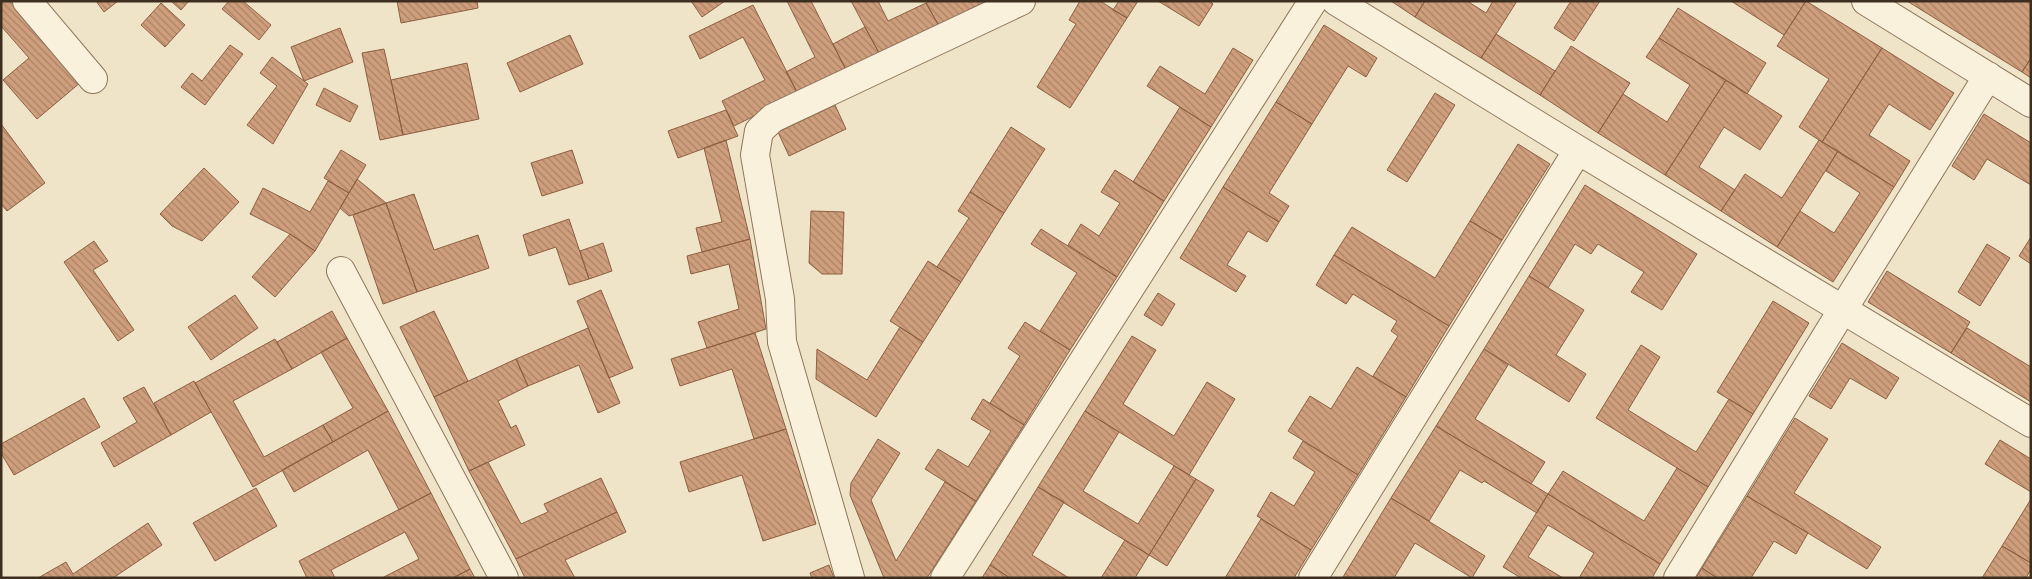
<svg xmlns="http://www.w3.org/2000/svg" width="2032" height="579" viewBox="0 0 2032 579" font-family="Spectral,serif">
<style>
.building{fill:url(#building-back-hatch);stroke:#8d5f41}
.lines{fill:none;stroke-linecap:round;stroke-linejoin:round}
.minor-casing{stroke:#8d765c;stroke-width:30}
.minor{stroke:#faf1dc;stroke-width:28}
</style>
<defs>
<pattern id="building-back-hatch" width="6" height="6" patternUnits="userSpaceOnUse" patternTransform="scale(1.25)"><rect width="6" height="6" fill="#cf9f7d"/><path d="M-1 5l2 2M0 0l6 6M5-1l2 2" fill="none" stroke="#a98266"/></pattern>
</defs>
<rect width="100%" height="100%" fill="#f0e4c8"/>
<!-- building -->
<path class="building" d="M 1,1 L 12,1 L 81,82 L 37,119 L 3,80 L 29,58 L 1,26 Z
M 96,1 L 118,1 L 104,12 Z
M 171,1 L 189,1 L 181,10 Z
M 229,1 L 243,1 L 271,25 L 259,40 L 222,9 Z
M 397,1 L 477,1 L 478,8 L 401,23 Z
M 691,1 L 725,1 L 702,17 Z
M 787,1 L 811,1 L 846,70 L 798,94 L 786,72 L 815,57 Z
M 851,1 L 878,1 L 888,21 L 926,3 L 939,26 L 879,53 Z
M 930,1 L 983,1 L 984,2 L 939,26 L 926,3 Z
M 1080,1 L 1100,1 L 1127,18 L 1070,108 L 1037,87 L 1076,24 L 1069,20 Z
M 1119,1 L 1138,1 L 1127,18 L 1113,10 Z
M 1158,1 L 1210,1 L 1213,4 L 1199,26 Z
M 1391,1 L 1425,1 L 1415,17 Z
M 1425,1 L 1467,1 L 1486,13 L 1493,1 L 1517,1 L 1481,58 L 1415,17 Z
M 1571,1 L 1600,1 L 1574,41 L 1554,28 Z
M 1731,1 L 1806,1 L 1784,35 Z
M 1806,1 L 1882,48 L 1822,142 L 1799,127 L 1829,79 L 1777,46 Z
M 1907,1 L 2031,1 L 2031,58 L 2022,72 Z
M 161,3 L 185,25 L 165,47 L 141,25 Z
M 753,5 L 798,94 L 734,126 L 722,101 L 765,80 L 743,37 L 700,59 L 689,36 Z
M 1678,8 L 1766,63 L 1747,94 L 1659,38 Z
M 1324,25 L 1377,58 L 1366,77 L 1348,66 L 1312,124 L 1276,102 Z
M 865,27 L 879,53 L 846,70 L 833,44 Z
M 340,28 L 353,62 L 304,81 L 291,47 Z
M 1496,34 L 1555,71 L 1540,95 L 1481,58 Z
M 570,35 L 583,64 L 520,92 L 507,63 Z
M 1659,38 L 1726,80 L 1665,175 L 1598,133 L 1623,94 L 1667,122 L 1690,85 L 1646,57 Z
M 230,45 L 243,54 L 205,105 L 181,87 L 192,73 L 202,81 Z
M 1571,46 L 1630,83 L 1598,133 L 1540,95 Z
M 1233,48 L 1253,60 L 1211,127 L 1147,86 L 1160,66 L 1205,94 Z
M 1882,48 L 1954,93 L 1930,130 L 1889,104 L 1869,135 L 1910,161 L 1894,187 L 1822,142 Z
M 384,49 L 403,135 L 380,140 L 362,53 Z
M 272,57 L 308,84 L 273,144 L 247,125 L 277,86 L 260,73 Z
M 2031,58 L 2031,78 L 2022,72 Z
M 467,63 L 479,119 L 403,135 L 391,80 Z
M 1726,80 L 1782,116 L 1760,150 L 1724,127 L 1699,167 L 1735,190 L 1721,211 L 1665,175 Z
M 324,88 L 358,106 L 350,122 L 316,105 Z
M 1435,93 L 1455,105 L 1407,182 L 1387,170 Z
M 1276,102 L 1312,124 L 1269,193 L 1289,206 L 1279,222 L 1223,187 Z
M 835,105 L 846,129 L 789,156 L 778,132 Z
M 1180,107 L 1211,127 L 1164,201 L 1133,182 Z
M 726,110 L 738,136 L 678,158 L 668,131 Z
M 1984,114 L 2031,143 L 2031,185 L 1987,159 L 1974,180 L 1952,166 Z
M 1,124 L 45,183 L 7,211 L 1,204 Z
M 1011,127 L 1045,149 L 1004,213 L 970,192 Z
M 726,140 L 750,239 L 702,252 L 696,228 L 722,222 L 704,148 Z
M 1819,140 L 1838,151 L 1777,247 L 1721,211 L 1745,174 L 1782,198 Z
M 1518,144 L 1550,164 L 1502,240 L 1470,221 Z
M 341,150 L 366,165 L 349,193 L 324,178 Z
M 572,150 L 583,183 L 542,196 L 531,163 Z
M 1838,151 L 1894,187 L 1833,282 L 1777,247 L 1800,211 L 1834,233 L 1860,193 L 1826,171 Z
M 204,168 L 239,202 L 202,241 L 172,226 L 160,214 Z
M 1115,170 L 1164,201 L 1117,277 L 1068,245 L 1081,224 L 1099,236 L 1120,203 L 1101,192 Z
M 357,179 L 386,203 L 349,216 L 340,208 Z
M 328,181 L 349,193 L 315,251 L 290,234 L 250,214 L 263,188 L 310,212 Z
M 1585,185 L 1697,254 L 1662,310 L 1631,292 L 1644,272 L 1598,244 L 1591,254 L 1575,244 L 1548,288 L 1529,276 Z
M 1223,187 L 1279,222 L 1267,242 L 1248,231 L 1227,265 L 1246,276 L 1236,292 L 1180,258 Z
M 970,192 L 1004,213 L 961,282 L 937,267 L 969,218 L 958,211 Z
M 414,194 L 434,250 L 478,235 L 489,268 L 417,292 L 386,203 Z
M 386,203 L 417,292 L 383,304 L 353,215 Z
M 811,211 L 844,212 L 842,274 L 822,274 L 809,263 Z
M 569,219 L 589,279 L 569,285 L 556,247 L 529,256 L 523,235 Z
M 1470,221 L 1502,240 L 1449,326 L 1334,255 L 1352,227 L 1435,278 Z
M 1041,229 L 1117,277 L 1070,350 L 1040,331 L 1077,273 L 1031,244 Z
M 290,234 L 315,251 L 275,297 L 252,277 Z
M 2031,237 L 2031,264 L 2019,256 Z
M 750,239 L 766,329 L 707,348 L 698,322 L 739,309 L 729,264 L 691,274 L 687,256 Z
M 94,241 L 108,261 L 93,270 L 134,330 L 118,341 L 64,262 Z
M 603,243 L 612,271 L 589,279 L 580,251 Z
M 1987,244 L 2010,258 L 1980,306 L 1958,292 Z
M 1334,255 L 1449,326 L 1406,397 L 1373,376 L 1398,336 L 1391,331 L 1397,321 L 1353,294 L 1346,304 L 1316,285 Z
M 928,261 L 961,282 L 923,342 L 890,321 Z
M 1887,271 L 1970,322 L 1951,353 L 1868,302 Z
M 1529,276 L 1584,310 L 1556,355 L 1586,374 L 1569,402 L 1484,349 Z
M 601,290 L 633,368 L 609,378 L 577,301 Z
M 1158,293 L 1175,304 L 1162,326 L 1144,315 Z
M 235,295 L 258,328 L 211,360 L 188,327 Z
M 1773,301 L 1809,323 L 1753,414 L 1717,392 Z
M 332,311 L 347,338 L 292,369 L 277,342 Z
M 434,311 L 468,381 L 434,397 L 400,327 Z
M 1025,322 L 1070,350 L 1024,425 L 990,403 L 1020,356 L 1008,348 Z
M 900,327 L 923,342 L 876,417 L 816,379 L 817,349 L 867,380 Z
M 588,328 L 620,403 L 598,413 L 579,365 L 528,386 L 516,359 Z
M 1967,328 L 2031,367 L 2031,402 L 1951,353 Z
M 755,333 L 786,429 L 754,439 L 732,369 L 680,386 L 671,359 Z
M 1132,336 L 1156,350 L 1123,404 L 1174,436 L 1207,382 L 1235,399 L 1189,475 L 1085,411 Z
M 347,338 L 388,411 L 333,442 L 323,425 L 353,408 L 321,352 Z
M 275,339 L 292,369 L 233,401 L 264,457 L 323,425 L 333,442 L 253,487 L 195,383 Z
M 1842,343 L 1899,378 L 1886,399 L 1850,378 L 1831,409 L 1809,396 Z
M 1641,345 L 1660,357 L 1628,410 L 1696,452 L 1729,399 L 1753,414 L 1708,487 L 1596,418 Z
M 1484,349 L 1508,365 L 1475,419 L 1545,462 L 1531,484 L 1436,426 Z
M 516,359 L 528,386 L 498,401 L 511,428 L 516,425 L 525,445 L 469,471 L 434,397 Z
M 1357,367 L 1406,397 L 1358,475 L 1288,431 L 1310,396 L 1331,409 Z
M 194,381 L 211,412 L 171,435 L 154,403 Z
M 144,387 L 171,435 L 114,467 L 101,443 L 137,422 L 123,398 Z
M 84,398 L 100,427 L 14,475 L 1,453 L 1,444 Z
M 983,399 L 1024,425 L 976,501 L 925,469 L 938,449 L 968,467 L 991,431 L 971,419 Z
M 388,411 L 431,493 L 399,510 L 368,450 L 294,492 L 282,470 Z
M 1085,411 L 1119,432 L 1083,491 L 1138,524 L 1174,466 L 1196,479 L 1149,555 L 1038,487 Z
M 1795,418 L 1828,439 L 1794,493 L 1881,547 L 1867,569 L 1747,496 Z
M 1436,426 L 1548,494 L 1537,513 L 1484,481 L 1482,483 L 1460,470 L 1429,521 L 1391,498 Z
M 786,429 L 816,524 L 763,541 L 742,475 L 689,492 L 680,462 Z
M 878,439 L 900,453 L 871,500 L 896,561 L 945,482 L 976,501 L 927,578 L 884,578 L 850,495 L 851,483 Z
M 2000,440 L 2031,459 L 2031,492 L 1985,464 Z
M 1303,441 L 1358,475 L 1311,550 L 1257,516 L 1271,492 L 1294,506 L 1315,472 L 1293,458 Z
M 488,462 L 521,524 L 548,512 L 544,504 L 601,478 L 617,512 L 516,559 L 469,471 Z
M 1677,468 L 1708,487 L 1660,564 L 1548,494 L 1563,471 L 1644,521 Z
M 1196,479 L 1214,490 L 1167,566 L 1149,555 Z
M 1038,487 L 1064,502 L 1032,555 L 1069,578 L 1010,578 L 990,565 Z
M 256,488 L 277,526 L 215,561 L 193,523 Z
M 431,493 L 470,569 L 453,578 L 382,578 L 419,559 L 405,532 L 331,570 L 335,578 L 307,578 L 299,561 Z
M 1548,494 L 1660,564 L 1652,578 L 1579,578 L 1594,553 L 1548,525 L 1528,557 L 1563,578 L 1521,578 L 1503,567 Z
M 1747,496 L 1808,533 L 1796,554 L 1774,541 L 1751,578 L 1717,578 L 1702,568 Z
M 1391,498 L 1485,556 L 1472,578 L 1415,543 L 1394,578 L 1343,577 Z
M 2031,499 L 2031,563 L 2002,546 Z
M 617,512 L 626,532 L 565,560 L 575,578 L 525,578 L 516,559 Z
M 1261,519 L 1311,550 L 1294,578 L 1225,578 Z
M 148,523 L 162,545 L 113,578 L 38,578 L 66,562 L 73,574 Z
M 1125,540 L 1149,555 L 1135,578 L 1101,578 Z
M 2002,546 L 2031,563 L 2031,569 L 2026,578 L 1982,578 Z
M 829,565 L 834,578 L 812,578 L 810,573 Z
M 990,565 L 1010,578 L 982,578 Z
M 1702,568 L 1717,578 L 1696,578 Z
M 470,569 L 475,578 L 453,578 Z"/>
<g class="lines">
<defs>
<path id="minor" d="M 27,1 L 93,79
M 1336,1 L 1578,150 L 2031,423
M 1866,1 L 2031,103
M 341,271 L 504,578
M 850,578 L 782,342 L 780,299 L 755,155 L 759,131 L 773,118 L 1021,1
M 945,578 L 1313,1
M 1313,578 L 1578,150
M 1678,578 L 1843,309 L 1988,76"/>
</defs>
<!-- minor casing -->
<use href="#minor" class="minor-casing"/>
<!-- minor -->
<use href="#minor" class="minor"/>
</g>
<!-- border -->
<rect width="2032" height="579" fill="none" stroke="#3d2e20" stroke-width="5"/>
</svg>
